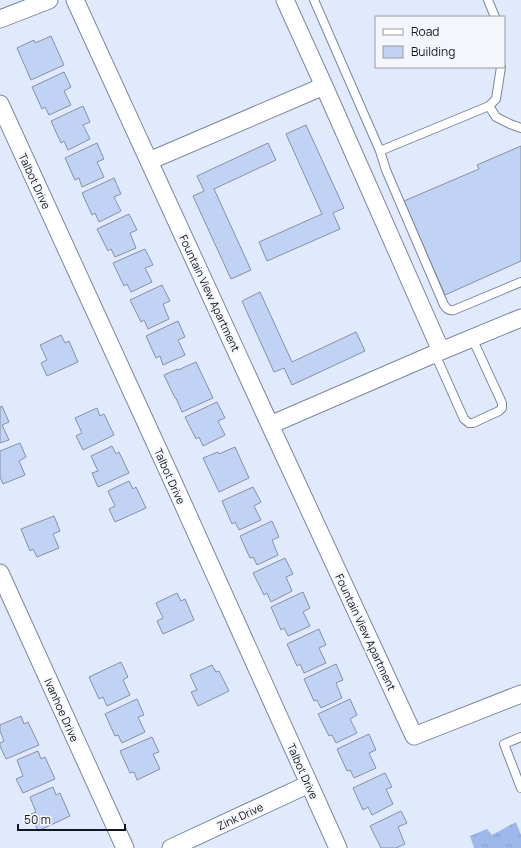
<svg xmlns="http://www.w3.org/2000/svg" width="521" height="848" viewBox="0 0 521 848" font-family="Manrope,sans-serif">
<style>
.grass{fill:url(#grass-tufts)}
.building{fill:#c1d3f5;stroke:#8590a5}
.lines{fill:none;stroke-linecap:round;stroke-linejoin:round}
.lane-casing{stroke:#7c879b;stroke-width:10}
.street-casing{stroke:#7c879b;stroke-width:19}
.lane{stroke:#fff;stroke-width:8}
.street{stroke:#fff;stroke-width:17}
.labels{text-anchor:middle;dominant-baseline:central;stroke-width:4;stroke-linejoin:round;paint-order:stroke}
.street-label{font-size:11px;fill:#12161e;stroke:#f4f6fb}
</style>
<defs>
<pattern id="grass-tufts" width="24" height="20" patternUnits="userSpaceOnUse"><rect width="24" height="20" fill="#9eb8eb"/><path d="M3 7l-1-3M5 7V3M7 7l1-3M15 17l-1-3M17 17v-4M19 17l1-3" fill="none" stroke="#879dc9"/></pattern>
</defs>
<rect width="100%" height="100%" fill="#e0eafc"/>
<!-- grass -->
<path class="grass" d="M 516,822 L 521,835 L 521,848 L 474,848 L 470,836 L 487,829 L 492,835 Z"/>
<!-- building -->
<path class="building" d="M 51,36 L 64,65 L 31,80 L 17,48 L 34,40 L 35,43 Z
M 64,72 L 71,87 L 64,91 L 71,105 L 49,115 L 45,107 L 42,109 L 32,87 Z
M 83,106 L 90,122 L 83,125 L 90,139 L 68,150 L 64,141 L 61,143 L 51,121 Z
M 306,125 L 344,208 L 333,213 L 340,229 L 267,261 L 259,242 L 322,214 L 286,134 Z
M 97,143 L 104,159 L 97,162 L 104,177 L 82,187 L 79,178 L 75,180 L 65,158 Z
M 268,143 L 276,160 L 214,189 L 251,270 L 231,279 L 193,196 L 204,191 L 197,176 Z
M 521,146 L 521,261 L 445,295 L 404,201 L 479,169 L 477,165 Z
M 114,178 L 121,194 L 114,197 L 121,211 L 99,222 L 95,213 L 92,215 L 82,193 Z
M 129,214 L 137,230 L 130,233 L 136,248 L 115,257 L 111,249 L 108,251 L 97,229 Z
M 145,249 L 153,265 L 145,268 L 152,282 L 131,292 L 127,284 L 124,286 L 113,263 Z
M 162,285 L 170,301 L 163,304 L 169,319 L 148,329 L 144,320 L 141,322 L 130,300 Z
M 260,292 L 292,362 L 356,332 L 365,351 L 292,385 L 284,368 L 274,372 L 242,301 Z
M 178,321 L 185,337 L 178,340 L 185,355 L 163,365 L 160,356 L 156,358 L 146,336 Z
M 61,335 L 65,343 L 69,341 L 78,362 L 47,376 L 41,363 L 47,360 L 40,345 Z
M 196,362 L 213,398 L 182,412 L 176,398 L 175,398 L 164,375 L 178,369 L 178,370 Z
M 217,402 L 225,418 L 218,421 L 225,435 L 203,446 L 199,437 L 196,439 L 185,417 Z
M 2,406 L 9,422 L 2,425 L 9,440 L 0,443 L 0,407 Z
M 97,408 L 100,416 L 104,414 L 114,435 L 83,450 L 76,436 L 82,433 L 75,418 Z
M 20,443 L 26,457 L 19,461 L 25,475 L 3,484 L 0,477 L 0,451 Z
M 112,446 L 116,454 L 119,452 L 129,473 L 98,487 L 92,473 L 98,471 L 91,456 Z
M 235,447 L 249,478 L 219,492 L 203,458 L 218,452 L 219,454 Z
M 129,481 L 133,489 L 136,487 L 146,508 L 115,522 L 109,509 L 115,506 L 108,491 Z
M 253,487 L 261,502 L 254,506 L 261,520 L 239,530 L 235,522 L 232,524 L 222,501 Z
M 54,516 L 60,531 L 53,534 L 59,548 L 37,557 L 33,549 L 30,551 L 21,529 Z
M 272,521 L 279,537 L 272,540 L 278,555 L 257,565 L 253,557 L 250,558 L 240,536 Z
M 285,558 L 293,574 L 286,577 L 292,591 L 271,602 L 267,593 L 264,595 L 253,573 Z
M 303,592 L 310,608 L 303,612 L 310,626 L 288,636 L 284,628 L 281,630 L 271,607 Z
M 177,593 L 181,601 L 185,599 L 194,620 L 163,634 L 157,621 L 163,618 L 156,603 Z
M 319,629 L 326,645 L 319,648 L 326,663 L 304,673 L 300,664 L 297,666 L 287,644 Z
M 121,662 L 128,677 L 123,680 L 130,695 L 107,706 L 103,697 L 99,699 L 89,677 Z
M 336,664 L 343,680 L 336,683 L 342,698 L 321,708 L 317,700 L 314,701 L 304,679 Z
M 212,665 L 216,672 L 219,671 L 229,691 L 198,706 L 191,692 L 197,690 L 190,675 Z
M 137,699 L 144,715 L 138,717 L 145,732 L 122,743 L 118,735 L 115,736 L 105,714 Z
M 350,699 L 357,715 L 350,719 L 357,733 L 336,743 L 332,735 L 329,736 L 318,714 Z
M 21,716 L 24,724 L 28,722 L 39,745 L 6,759 L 0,746 L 0,743 L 4,741 L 0,731 L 0,725 Z
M 369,734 L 376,750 L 369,753 L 376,768 L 354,778 L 350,770 L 347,771 L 337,749 Z
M 152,737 L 159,752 L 153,754 L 160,769 L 137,780 L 134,772 L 130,773 L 120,751 Z
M 38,751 L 41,759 L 45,757 L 55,779 L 23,793 L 16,779 L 23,776 L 17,760 Z
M 385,773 L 392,787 L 386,789 L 393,804 L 372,815 L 368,807 L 363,810 L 353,788 Z
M 53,787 L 56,795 L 60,793 L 70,816 L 38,831 L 31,814 L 36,812 L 30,797 Z
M 401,811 L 407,823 L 398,827 L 405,844 L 396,848 L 381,848 L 370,826 Z"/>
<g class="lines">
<defs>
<path id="lane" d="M 314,0 L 380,151 L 489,106 L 496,117 L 510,124 L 521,128
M 488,0 L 495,17
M 489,106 L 496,99 L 501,67
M 380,151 L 386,170 L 444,305 C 447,309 449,311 454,310 L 521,282
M 435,354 L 464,419 L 469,423 L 473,423 L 499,411 L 502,408 L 502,403 L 472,338
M 521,737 L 504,744 L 521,788"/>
<path id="street" d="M 75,0 L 270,425 L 414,736 L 521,694
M 285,0 L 324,86 L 441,351
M 0,19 L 49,0
M 0,104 L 174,484 L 338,848
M 149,161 L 324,86
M 270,425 L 441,351 L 521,318
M 0,573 L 125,848
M 171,848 L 309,784"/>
</defs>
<!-- lane casing -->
<use href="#lane" class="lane-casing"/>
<!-- street casing -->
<use href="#street" class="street-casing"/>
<!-- lane -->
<use href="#lane" class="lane"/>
<!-- street -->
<use href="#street" class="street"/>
</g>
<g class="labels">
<!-- street labels -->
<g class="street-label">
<text transform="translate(35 181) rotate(65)">Talbot Drive</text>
<text transform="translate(210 293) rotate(65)">Fountain View Apartment</text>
<text transform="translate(170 476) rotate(66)">Talbot Drive</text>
<text transform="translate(366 632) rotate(65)">Fountain View Apartment</text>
<text transform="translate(62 710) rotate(66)">Ivanhoe Drive</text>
<text transform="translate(303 771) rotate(66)">Talbot Drive</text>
<text transform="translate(240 816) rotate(-25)">Zink Drive</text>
</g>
</g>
<!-- legend -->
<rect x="375" y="16" width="130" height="52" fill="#f4f6fb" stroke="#9a9ca3"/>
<rect x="383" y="29" width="20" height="6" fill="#ffffff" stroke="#9a9ca3"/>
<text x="411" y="36" font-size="12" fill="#12161e">Road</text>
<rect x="383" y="46" width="20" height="12" fill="#c1d3f5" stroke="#9a9ca3"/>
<text x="411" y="56" font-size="12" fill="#12161e">Building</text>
<!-- scale -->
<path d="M18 824v6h107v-6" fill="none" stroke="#12161e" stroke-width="2"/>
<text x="24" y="824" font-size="12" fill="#12161e" stroke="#f4f6fb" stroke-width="3" paint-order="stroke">50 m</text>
</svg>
